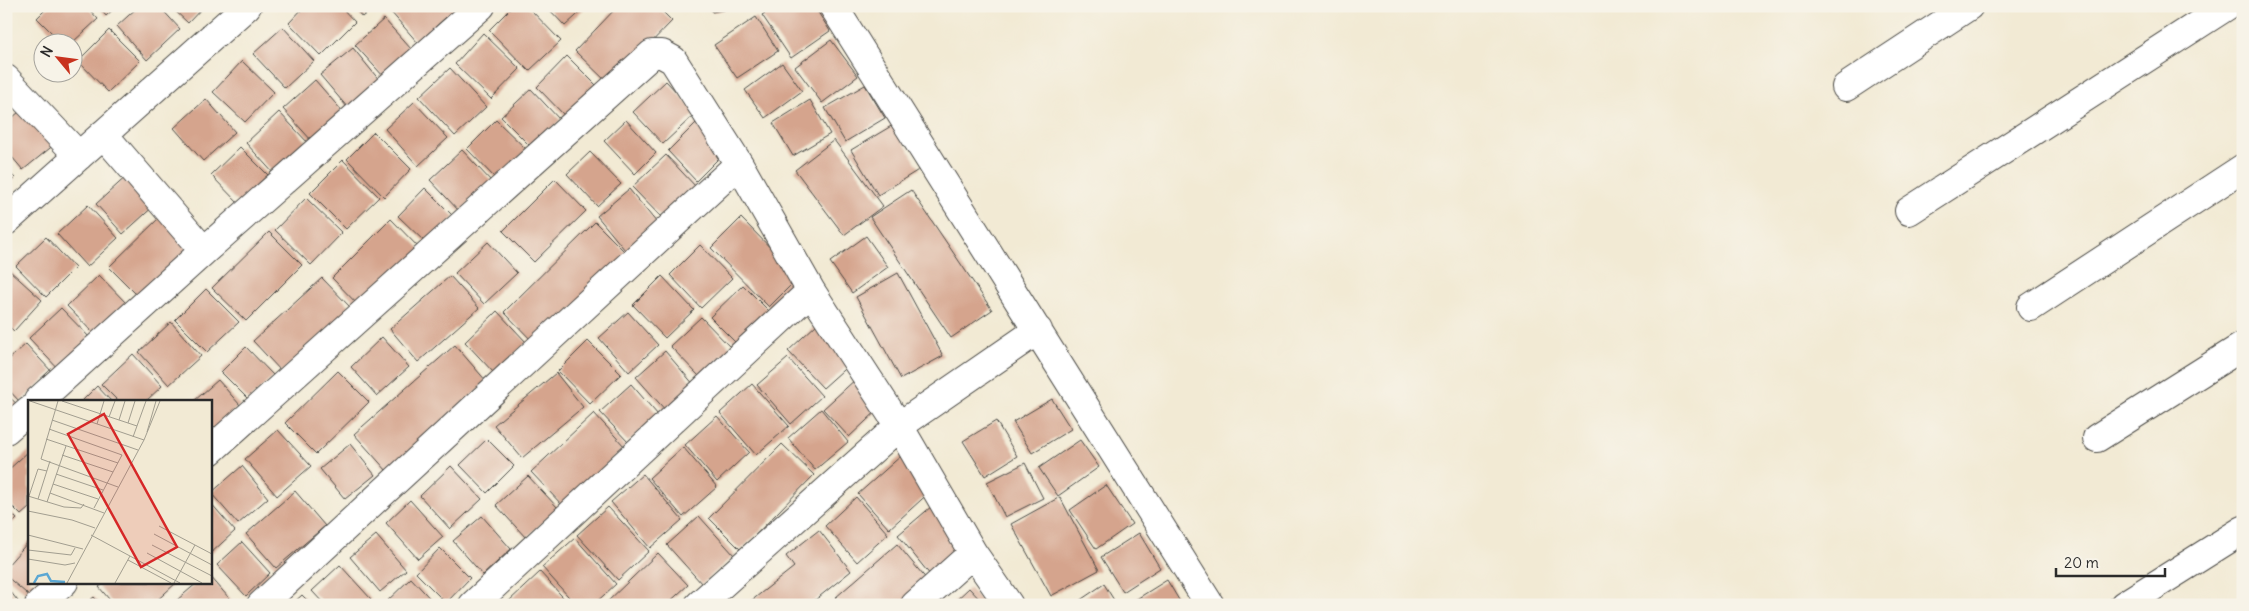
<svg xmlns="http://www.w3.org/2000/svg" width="2249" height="611" viewBox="0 0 2249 611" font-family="Delius,sans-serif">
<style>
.building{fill:#d5a48d}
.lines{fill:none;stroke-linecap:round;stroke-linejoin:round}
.minor-casing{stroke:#494844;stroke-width:30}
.minor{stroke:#fff;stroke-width:28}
.inset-river{fill:none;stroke:#5ba7d3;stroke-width:2.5}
.inset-road{fill:none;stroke:#a29e90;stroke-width:1}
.view{fill:#d62828;fill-opacity:0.15;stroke:#d62828;stroke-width:2.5}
.inset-edge{fill:none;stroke:#2b2b2b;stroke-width:2.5}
</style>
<rect width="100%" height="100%" fill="#f7f3e8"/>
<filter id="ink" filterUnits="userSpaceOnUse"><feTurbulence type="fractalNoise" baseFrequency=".02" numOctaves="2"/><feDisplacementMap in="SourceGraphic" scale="10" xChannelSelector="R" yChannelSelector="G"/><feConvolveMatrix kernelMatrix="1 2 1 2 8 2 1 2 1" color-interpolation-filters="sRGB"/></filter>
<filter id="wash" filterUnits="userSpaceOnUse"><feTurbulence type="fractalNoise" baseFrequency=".0096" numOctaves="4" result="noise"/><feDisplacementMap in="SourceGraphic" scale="20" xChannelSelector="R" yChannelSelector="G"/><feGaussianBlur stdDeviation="1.12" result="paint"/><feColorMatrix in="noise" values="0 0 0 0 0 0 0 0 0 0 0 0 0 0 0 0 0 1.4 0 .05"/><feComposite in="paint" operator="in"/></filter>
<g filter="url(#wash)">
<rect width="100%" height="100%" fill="#f2ead4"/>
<g id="blocks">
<!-- building -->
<path class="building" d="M 49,6 L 86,6 L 98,19 L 73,42 L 61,42 L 37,18 Z
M 98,6 L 117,6 L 106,16 Z
M 139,6 L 159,6 L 180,29 L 147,60 L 117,26 Z
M 170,6 L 204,6 L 188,23 Z
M 305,6 L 340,6 L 355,22 L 321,56 L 289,23 Z
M 353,6 L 375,6 L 362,17 Z
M 395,6 L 458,6 L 418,43 L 390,11 Z
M 513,6 L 527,6 L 561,41 L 529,71 L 489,30 Z
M 546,6 L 587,6 L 565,26 Z
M 618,6 L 657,6 L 672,21 L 610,85 L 575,51 Z
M 711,6 L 728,6 L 728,9 L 712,12 Z
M 775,6 L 814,6 L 830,31 L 791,58 L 762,15 Z
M 756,17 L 778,51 L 737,78 L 714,45 Z
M 384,19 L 412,50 L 384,77 L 355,45 Z
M 283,27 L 314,61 L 285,88 L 253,54 Z
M 109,30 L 140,61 L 108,92 L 78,61 Z
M 483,33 L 520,69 L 491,99 L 455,64 Z
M 831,40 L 858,76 L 822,103 L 795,67 Z
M 353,48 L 380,81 L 348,108 L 320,75 Z
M 567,56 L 598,87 L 567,118 L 537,87 Z
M 242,61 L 274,92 L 245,122 L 213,92 Z
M 782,63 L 802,91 L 765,118 L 745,90 Z
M 450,68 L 486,107 L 455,136 L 419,97 Z
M 315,80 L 343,112 L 312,141 L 283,109 Z
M 666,81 L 696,113 L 663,144 L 633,112 Z
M 865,85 L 885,118 L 845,142 L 825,108 Z
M 531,89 L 560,120 L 532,148 L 501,117 Z
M 206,99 L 235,132 L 203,161 L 174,128 Z
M 810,100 L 830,134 L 793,156 L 773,123 Z
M 414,102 L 448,138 L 418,166 L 385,129 Z
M 25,107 L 55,144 L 23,170 L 6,150 L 6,123 Z
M 279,112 L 309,144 L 276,176 L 246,143 Z
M 496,120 L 527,150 L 497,180 L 467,149 Z
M 626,120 L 656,153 L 635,174 L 604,141 Z
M 698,121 L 727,150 L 696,181 L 668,151 Z
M 893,125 L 920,169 L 878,195 L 851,150 Z
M 374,132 L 411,169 L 384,197 L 347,159 Z
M 834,140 L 883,206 L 844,235 L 795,170 Z
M 240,147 L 269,176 L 240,205 L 211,175 Z
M 462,150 L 492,182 L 460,212 L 430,180 Z
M 590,152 L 621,184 L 597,206 L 567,174 Z
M 666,155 L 697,188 L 664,220 L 632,187 Z
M 343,160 L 379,197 L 346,229 L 310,193 Z
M 6,169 L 15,178 L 6,186 Z
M 129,174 L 156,204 L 123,234 L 96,204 Z
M 555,179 L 586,211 L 534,262 L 503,231 Z
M 425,188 L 454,217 L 427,244 L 398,216 Z
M 629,189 L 662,229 L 630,256 L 597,216 Z
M 911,190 L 992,310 L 951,338 L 870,217 Z
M 306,198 L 342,233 L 311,265 L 275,230 Z
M 88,205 L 118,238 L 87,267 L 57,234 Z
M 163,214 L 195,247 L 142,300 L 109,267 Z
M 741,218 L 799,277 L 769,307 L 711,248 Z
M 391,219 L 422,251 L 362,309 L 332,278 Z
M 595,222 L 628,255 L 536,345 L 504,312 Z
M 269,232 L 302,265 L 246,321 L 212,288 Z
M 866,236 L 888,267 L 852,293 L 830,262 Z
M 46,237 L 75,268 L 46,297 L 16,266 Z
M 488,242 L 517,273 L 484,304 L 455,273 Z
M 700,245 L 732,278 L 701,308 L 670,275 Z
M 9,270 L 42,300 L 14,331 L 6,324 L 6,272 Z
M 898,273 L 943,356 L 901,379 L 856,297 Z
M 99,275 L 128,305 L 96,336 L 67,306 Z
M 450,276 L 479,308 L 418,362 L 390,329 Z
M 662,276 L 694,310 L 665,338 L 633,305 Z
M 322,278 L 351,308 L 282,372 L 253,341 Z
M 743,285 L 770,312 L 738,345 L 710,317 Z
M 206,289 L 239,322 L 207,352 L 175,320 Z
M 61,308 L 93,341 L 61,372 L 29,338 Z
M 497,311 L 527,343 L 494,373 L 465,342 Z
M 628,312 L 658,345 L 629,372 L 599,338 Z
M 701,317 L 731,348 L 700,377 L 670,346 Z
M 171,322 L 201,356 L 169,385 L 139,352 Z
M 817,324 L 852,362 L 823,388 L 788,351 Z
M 382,337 L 409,367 L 377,396 L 351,367 Z
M 588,341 L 621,374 L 590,404 L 558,371 Z
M 26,344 L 52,372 L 20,402 L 6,387 L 6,362 Z
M 455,345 L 487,382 L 387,471 L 354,434 Z
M 246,347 L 274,376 L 249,400 L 221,372 Z
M 665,351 L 695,386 L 667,412 L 636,377 Z
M 133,354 L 162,386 L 146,401 L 118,401 L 101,384 Z
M 788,358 L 822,396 L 791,424 L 757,385 Z
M 338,371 L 369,402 L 316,454 L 285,423 Z
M 556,373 L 583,407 L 522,458 L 494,425 Z
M 857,378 L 882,406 L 849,437 L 823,409 Z
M 218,380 L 240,405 L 211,432 L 210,401 L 194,401 Z
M 631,384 L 658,415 L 628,442 L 600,412 Z
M 752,384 L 789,426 L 756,455 L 720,413 Z
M 97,386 L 111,401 L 82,401 Z
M 6,394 L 19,406 L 6,420 Z
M 1052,399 L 1071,429 L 1032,453 L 1013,422 Z
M 821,409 L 848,442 L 815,470 L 788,438 Z
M 594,413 L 625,447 L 563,506 L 531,472 Z
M 717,416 L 749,452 L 717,482 L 685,445 Z
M 996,421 L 1017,456 L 985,476 L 963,441 Z
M 278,430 L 311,466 L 277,496 L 245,459 Z
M 487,439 L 514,466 L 487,493 L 460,465 Z
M 1080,440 L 1099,467 L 1058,496 L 1039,468 Z
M 350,444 L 375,475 L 345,499 L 320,469 Z
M 782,444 L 814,475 L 741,550 L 709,518 Z
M 683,447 L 717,487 L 683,517 L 649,478 Z
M 29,451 L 29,508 L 21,515 L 6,500 L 6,472 Z
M 902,455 L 932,490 L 889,529 L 858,494 Z
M 1025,463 L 1043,498 L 1005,517 L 987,482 Z
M 242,466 L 268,498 L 238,524 L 211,493 Z
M 451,466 L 482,499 L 450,529 L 420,496 Z
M 643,474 L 682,520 L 650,548 L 611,502 Z
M 528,476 L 558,508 L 526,538 L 496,505 Z
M 1106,485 L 1132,524 L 1096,549 L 1070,510 Z
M 295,491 L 325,526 L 276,568 L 246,534 Z
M 856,497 L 888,534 L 857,562 L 825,526 Z
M 1060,497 L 1099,570 L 1051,596 L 1011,524 Z
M 410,500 L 443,537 L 418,559 L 386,523 Z
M 210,502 L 235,531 L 210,554 Z
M 932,506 L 966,547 L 931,576 L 898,535 Z
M 6,507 L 17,519 L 6,529 Z
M 608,507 L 649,551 L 618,580 L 577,535 Z
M 482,516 L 511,549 L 483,575 L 453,541 Z
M 699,516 L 734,555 L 702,584 L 667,545 Z
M 819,530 L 851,571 L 809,605 L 754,605 L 751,601 L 794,567 L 786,556 Z
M 1139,533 L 1160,568 L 1123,592 L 1101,557 Z
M 376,535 L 406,570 L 380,592 L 350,557 Z
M 575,538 L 616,584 L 593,605 L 576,605 L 542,567 Z
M 29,541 L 29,582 L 45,582 L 32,598 L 6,576 L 6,567 Z
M 242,542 L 270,573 L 246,596 L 217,565 Z
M 897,544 L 928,581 L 901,605 L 841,605 L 835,598 Z
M 440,548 L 470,578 L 446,603 L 416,573 Z
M 658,553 L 688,585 L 666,605 L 604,605 Z
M 340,565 L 371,599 L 364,605 L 325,605 L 312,591 Z
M 540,572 L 570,605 L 510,605 L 508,602 Z
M 210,576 L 235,605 L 181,605 L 177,600 L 198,582 L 210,582 Z
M 411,578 L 436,605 L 383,605 Z
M 1167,580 L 1182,605 L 1127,605 Z
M 105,582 L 177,582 L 152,605 L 114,605 L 99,587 Z
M 1104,584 L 1117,605 L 1073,605 Z
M 6,586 L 21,605 L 6,605 Z
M 969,588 L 985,605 L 951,605 Z
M 302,595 L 312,605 L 291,605 Z
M 94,597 L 101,605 L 84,605 Z"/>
</g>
</g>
<g filter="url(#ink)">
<use href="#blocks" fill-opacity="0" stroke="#494844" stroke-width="1"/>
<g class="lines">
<defs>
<path id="minor" d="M 833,6 L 1210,605
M 6,79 L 79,156
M 1846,87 L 1969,6
M 103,134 L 204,251
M 1909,211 L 2227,6
M 6,221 L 247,6
M 2031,307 L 2243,168
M 38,401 L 204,251 L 481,6
M 6,430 L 29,410
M 2097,438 L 2243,346
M 210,451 L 652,54 L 662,54 L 673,60 L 739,164 L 811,291 L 899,426 L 973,553 L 1009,605
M 39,605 L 64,582
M 261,605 L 739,164
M 473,605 L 811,291
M 699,605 L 899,426 L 1038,330
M 915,605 L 973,553
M 2124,605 L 2243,530"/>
</defs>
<!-- minor casing -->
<use href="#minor" class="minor-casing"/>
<!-- minor -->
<use href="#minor" class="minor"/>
</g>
</g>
<!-- overview -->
<g transform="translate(28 400)">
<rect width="184" height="184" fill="#f2ead4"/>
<path class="inset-river" d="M 6,183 L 10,176 L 19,174 L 23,181 L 37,182"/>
<path class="inset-road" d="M 2,1 L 116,40M 30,1 L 13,59 L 90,87M 34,1 L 109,26M 81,17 L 87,1M 24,20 L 110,50M 91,20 L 97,1M 100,23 L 107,1M 69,24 L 76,1M 21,29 L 94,55 L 66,108M 119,32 L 128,1M 105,37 L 118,1M 18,39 L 90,63M 34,55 L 85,72M 28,74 L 75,90M 25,84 L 70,99M 22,93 L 76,113M 0,96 L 36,107 L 53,108 L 56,104M 1,96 L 10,69 L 19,71M 10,99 L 22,61M 19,102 L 38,46M 0,111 L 44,120 L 67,128M 131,126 L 184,154M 126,134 L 184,165M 0,135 L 55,149M 63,135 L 152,183M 124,145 L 184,176M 0,150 L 43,155 L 47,148M 119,153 L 174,183M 0,159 L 37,165 L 47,163M 100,160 L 143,183M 39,183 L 116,40 L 132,1M 87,183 L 102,156M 146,183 L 167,145"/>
<path class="view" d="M 76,14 L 149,147 L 113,167 L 40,34 Z"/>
<rect width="184" height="184" class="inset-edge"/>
</g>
<!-- margin -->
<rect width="2249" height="611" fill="none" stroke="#f7f3e8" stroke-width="25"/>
<!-- north arrow -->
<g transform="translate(58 58) rotate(299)"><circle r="24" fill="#f7f3e8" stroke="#a5a39c"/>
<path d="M0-4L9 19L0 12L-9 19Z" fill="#c8321e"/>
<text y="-8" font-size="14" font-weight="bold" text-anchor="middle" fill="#2b2b2b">N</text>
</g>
<!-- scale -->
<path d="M2056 568v8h109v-8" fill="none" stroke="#2b2b2b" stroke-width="2.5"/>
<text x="2064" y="568" font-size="15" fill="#2b2b2b" stroke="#f7f3e8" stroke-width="4" paint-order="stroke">20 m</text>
</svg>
